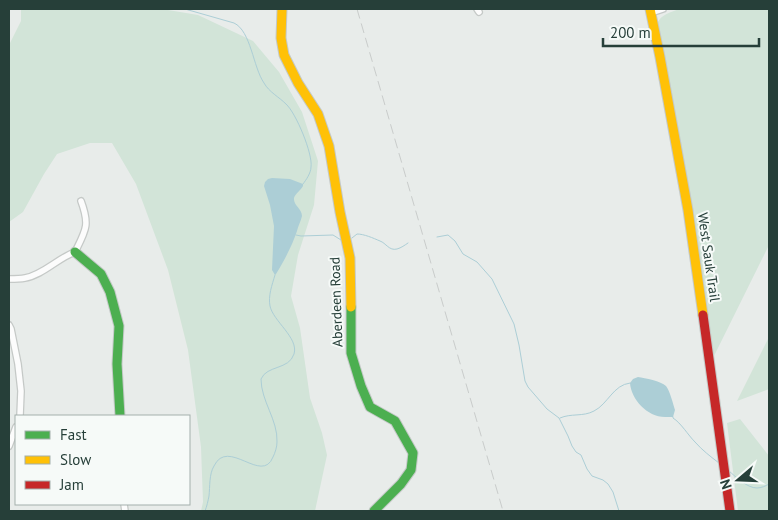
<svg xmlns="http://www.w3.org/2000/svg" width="778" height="520" viewBox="0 0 778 520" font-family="'PT Sans',sans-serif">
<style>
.green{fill:#d2e4d8}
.water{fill:#acced6}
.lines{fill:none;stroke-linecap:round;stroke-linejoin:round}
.stream{stroke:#acced6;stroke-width:1}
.street-casing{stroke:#c5c9c7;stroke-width:8}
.fast-casing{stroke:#c4c9c7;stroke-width:11}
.slow-casing{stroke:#c4c9c7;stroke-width:11}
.jam-casing{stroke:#c4c9c7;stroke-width:11}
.street{stroke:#fcfcfc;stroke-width:5.5}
.fast{stroke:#4caf50;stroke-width:9}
.slow{stroke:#ffc107;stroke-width:9}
.jam{stroke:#c62828;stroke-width:9}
.rail{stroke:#c9cccb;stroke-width:1;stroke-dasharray:10 5;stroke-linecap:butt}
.labels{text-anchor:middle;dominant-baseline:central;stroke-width:4;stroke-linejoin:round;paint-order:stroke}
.street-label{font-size:14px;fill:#263f39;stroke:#f6faf8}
</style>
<rect width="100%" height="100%" fill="#e8ecea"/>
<!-- green -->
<path class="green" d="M 21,9 L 162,9 L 198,15 L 253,41 L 279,72 L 302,112 L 318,161 L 314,205 L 298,255 L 291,296 L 300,328 L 310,398 L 322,433 L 327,455 L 315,511 L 201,511 L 203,502 L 201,447 L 188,350 L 168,270 L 136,184 L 112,143 L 90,143 L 57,154 L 44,174 L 23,212 L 9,222 L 9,45 L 21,21 Z
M 680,9 L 769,9 L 769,245 L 713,358 L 657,24 C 661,14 671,12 680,9 Z
M 769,337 L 769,389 L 737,401 Z
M 740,419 L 769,456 L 769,511 L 738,511 L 727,423 Z"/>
<!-- water -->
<path class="water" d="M 272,178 L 290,179 L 303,184 L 303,186 C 301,190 295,194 294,198 C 293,205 302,209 302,216 C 301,221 298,226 297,231 C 292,246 284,261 276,274 L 275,275 L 272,270 L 274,226 L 270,205 L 264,186 L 265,182 L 268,179 Z
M 638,377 C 645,378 661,381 666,386 C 670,391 673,404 675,410 L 673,417 C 670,417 667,417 665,417 C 647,417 631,399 630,383 L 633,379 Z"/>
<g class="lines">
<!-- stream -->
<path class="stream" d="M 185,9 L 234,23 C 251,31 253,67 264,83 C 269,92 279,97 286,104 C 296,113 313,154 311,167 C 311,173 306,180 303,184
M 296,235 L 301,236 L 333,235 L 341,240
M 437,237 L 448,235 L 455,241 L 463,254 L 477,262 L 492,279 L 514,324 L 519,345 L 525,381 L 528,387 L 547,409 L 559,418 L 568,436 L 572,446 L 576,452 L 581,455 L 587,469 L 592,476 L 603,480 L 608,484 L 613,492 L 619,511
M 352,238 L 357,234 C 364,234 373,238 380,241 C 386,243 389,251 397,249 C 401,248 405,245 408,243
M 673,417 L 673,418 C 681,423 688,435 695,442 C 702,450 711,457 719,463
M 560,418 C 571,413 583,417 594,411 C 608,404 613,385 630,383
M 729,471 C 736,477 747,488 757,488 C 761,488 766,486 769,484
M 205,511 C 207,506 208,501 209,496 C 210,487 209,474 214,466 C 228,437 262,485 273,457 C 275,453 277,447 277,442 C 278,420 261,401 261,379 C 267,365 289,370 294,354 C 299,338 273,321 270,306 C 268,296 272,285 275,275"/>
<defs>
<path id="street" d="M 477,9 L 479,12
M 651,13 L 663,9
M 9,279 C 14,279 20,279 25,278 C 43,275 58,258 75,252 C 86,230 90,225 81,201
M 9,325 L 11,329 L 18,364 L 21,391 L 20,416
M 9,446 L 16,427
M 124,504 L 125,511"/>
<path id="fast" d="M 75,252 L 101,274 L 110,292 L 119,326 L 117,364 L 120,416
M 351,307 L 351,353 L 361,386 L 370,407 L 395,421 L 413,453 L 411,470 L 401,484 L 374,511"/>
<path id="slow" d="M 282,9 L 281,38 L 284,55 L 298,83 L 318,114 L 329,146 L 340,212 L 350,258 L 351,307
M 650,9 L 660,57 L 688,210 L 703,315"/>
<path id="jam" d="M 703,315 L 730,511"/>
</defs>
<!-- street casing -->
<use href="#street" class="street-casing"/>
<!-- fast casing -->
<use href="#fast" class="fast-casing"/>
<!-- slow casing -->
<use href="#slow" class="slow-casing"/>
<!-- jam casing -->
<use href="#jam" class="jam-casing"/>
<!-- street -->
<use href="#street" class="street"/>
<!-- fast -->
<use href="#fast" class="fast"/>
<!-- slow -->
<use href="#slow" class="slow"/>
<!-- jam -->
<use href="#jam" class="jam"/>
<!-- rail -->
<path class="rail" d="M 357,9 L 503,511"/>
</g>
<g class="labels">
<!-- street labels -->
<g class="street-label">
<text transform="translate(709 257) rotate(82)">West Sauk Trail</text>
<text transform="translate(336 302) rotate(-92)">Aberdeen Road</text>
</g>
</g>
<!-- border -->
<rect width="778" height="520" fill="none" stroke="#263f39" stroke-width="20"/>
<!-- legend -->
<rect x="15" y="415" width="175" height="90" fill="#f6faf8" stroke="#a3afac"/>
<rect x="25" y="431" width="25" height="8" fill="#4caf50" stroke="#a3afac"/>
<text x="60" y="440" font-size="15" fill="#263f39">Fast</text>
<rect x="25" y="456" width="25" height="8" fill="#ffc107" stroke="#a3afac"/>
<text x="60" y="465" font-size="15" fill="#263f39">Slow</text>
<rect x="25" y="481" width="25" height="8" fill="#c62828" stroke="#a3afac"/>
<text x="60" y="490" font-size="15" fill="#263f39">Jam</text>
<!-- north arrow -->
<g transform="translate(738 480) rotate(251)" stroke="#f6faf8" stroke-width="4" paint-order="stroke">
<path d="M0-4L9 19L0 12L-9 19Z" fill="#263f39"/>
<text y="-8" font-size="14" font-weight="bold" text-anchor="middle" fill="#263f39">N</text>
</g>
<!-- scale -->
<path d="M603 38v8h156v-8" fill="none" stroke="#263f39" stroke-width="2.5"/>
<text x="610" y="38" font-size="15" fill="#263f39" stroke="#f6faf8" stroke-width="4" paint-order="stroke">200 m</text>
</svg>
